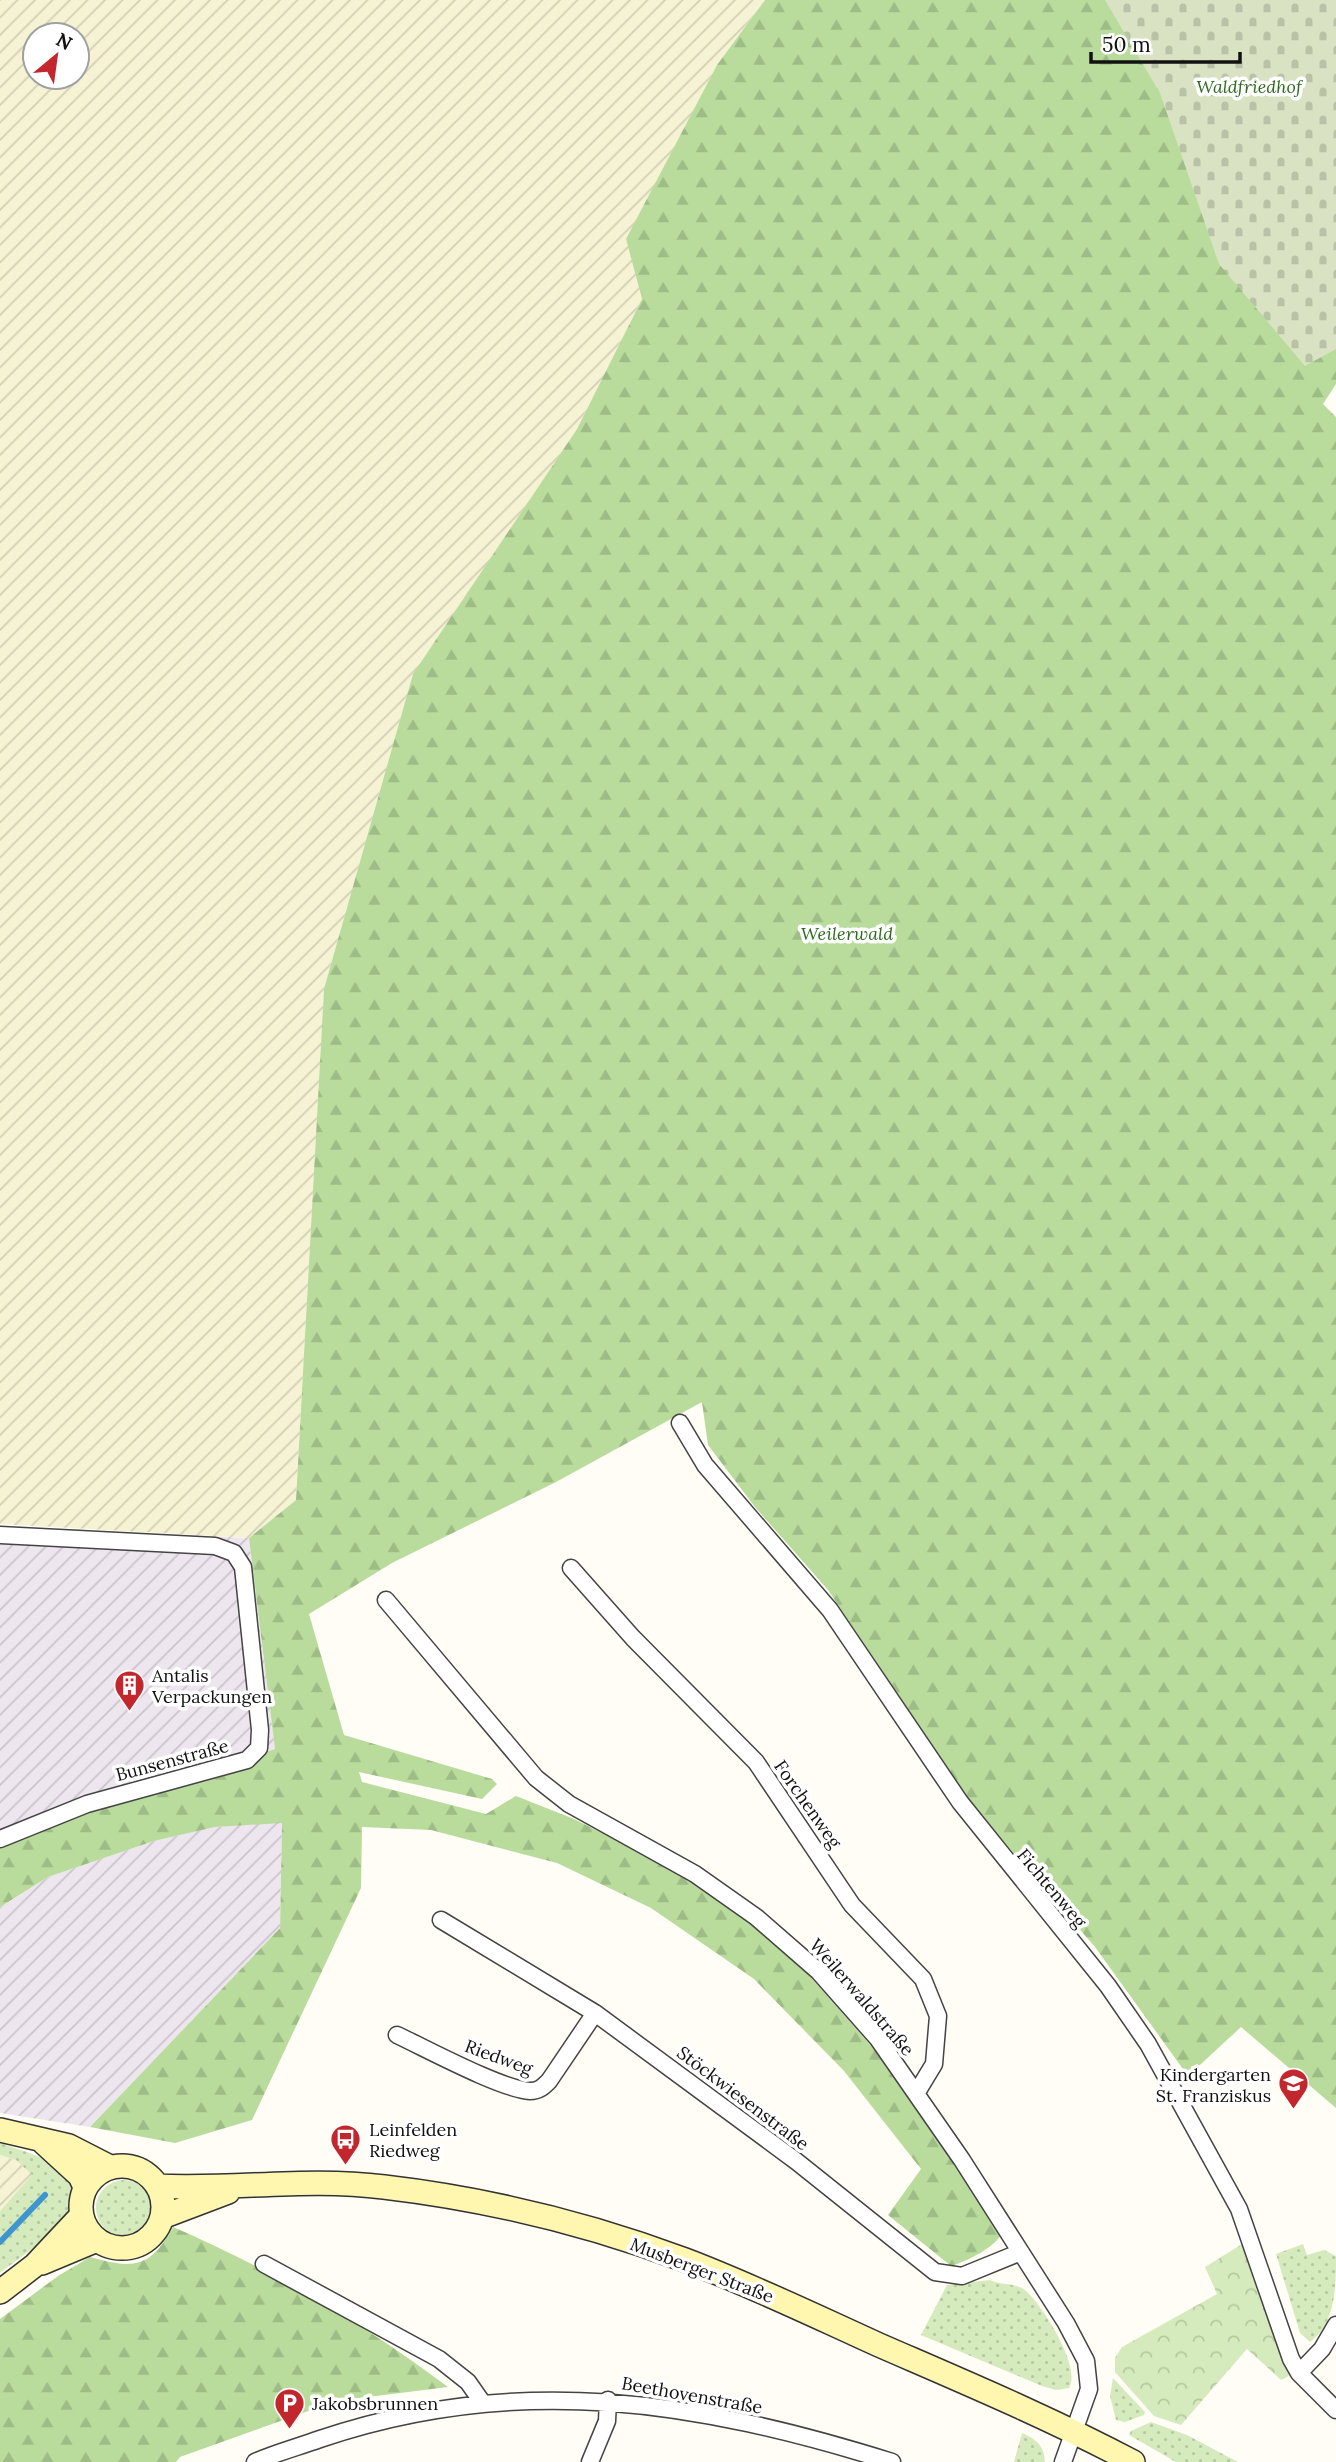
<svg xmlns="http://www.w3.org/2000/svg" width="1336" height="2462" viewBox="0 0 1336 2462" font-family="Lora,serif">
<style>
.industrial{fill:url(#industrial-furrows)}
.farmland{fill:url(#farmland-furrows);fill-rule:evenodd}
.grass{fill:url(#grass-dots)}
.forest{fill:url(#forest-firs)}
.cemetery{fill:url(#cemetery-stones)}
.park{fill:url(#park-crowns)}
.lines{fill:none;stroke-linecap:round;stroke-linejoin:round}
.stream{stroke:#3f96cf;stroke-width:6}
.street-casing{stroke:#444;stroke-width:19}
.secondary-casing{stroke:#333;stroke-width:26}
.street{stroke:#fff;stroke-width:16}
.secondary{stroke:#fff6b0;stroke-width:23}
.labels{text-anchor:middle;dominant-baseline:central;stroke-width:7;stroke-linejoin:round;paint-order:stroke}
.park-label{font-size:18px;font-style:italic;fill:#2f6b1f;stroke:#fff}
.poi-label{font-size:18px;fill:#111;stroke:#fff;text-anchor:start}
.street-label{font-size:18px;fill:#111;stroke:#fff}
</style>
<defs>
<pattern id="industrial-furrows" width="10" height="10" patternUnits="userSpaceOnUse" patternTransform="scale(1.75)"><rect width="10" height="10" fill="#eee6ef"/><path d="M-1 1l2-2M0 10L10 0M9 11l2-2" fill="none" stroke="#cbc4cc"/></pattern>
<pattern id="farmland-furrows" width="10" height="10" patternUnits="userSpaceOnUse" patternTransform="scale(1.75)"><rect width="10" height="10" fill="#f6f3d4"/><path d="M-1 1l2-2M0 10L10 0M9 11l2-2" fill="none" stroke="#d2cfb5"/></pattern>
<pattern id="grass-dots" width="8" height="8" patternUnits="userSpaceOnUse" patternTransform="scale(1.75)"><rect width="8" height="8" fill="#d5ebbd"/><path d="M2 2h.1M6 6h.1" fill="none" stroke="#b6c8a1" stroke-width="1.8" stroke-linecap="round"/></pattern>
<pattern id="forest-firs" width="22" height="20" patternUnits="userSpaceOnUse" patternTransform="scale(1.75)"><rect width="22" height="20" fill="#b9dc9c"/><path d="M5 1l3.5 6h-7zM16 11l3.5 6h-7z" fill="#9ebc85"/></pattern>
<pattern id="cemetery-stones" width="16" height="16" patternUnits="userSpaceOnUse" patternTransform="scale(1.75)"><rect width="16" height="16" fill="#d9e3c4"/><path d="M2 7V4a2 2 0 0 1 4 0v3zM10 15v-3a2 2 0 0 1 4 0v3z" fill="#b9c2a7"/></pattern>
<pattern id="park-crowns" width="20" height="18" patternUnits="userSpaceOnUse" patternTransform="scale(1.75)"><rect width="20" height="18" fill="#d5ebbd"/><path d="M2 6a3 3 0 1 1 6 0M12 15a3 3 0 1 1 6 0" fill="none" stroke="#b6c8a1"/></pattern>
</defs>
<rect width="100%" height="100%" fill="#fffdf5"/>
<!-- industrial -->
<path class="industrial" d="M 116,1532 L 249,1538 L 275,1749 L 0,1839 L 0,1540 Z
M 282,1822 L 280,1928 L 132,2083 L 90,2127 L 0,2113 L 0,1907 L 48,1877 L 154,1841 L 215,1827 Z"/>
<!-- farmland -->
<path class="farmland" d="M 0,0 L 765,0 L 717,65 L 627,239 L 642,299 L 577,429 L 413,675 L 324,989 L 296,1500 L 249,1538 L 0,1524 ZM 35,35 L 77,35 L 77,77 L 35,77 Z
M 0,2155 L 16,2160 L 33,2175 L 0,2211 Z"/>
<!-- grass -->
<path class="grass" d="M 0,2143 C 19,2150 49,2157 64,2172 C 101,2206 23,2255 0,2273 L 0,2211 L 32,2175 L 16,2160 L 0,2155 Z
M96 2208a28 28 0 1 1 56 0a28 28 0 1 1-56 0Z
M 1303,2244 L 1307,2255 L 1324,2250 L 1336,2256 C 1336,2285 1336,2324 1310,2342 L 1300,2333 L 1276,2254 Z
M 990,2280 C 1002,2286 1016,2282 1026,2291 C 1043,2306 1082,2368 1069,2388 L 1056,2390 L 1042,2386 L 921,2335 L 947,2285 Z
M 1113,2378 L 1145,2412 L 1144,2415 L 1125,2422 L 1116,2420 L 1110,2396 Z
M 1151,2422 L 1187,2435 L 1238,2462 L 1176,2462 L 1129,2435 L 1131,2431 Z
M 1022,2433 C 1037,2440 1044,2445 1045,2462 L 1014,2462 Z"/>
<!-- forest -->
<path class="forest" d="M 765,0 L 1307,0 L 1336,171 L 1336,384 L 1323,404 L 1336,417 L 1336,2108 L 1241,2027 L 1188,2076 L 1095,1947 L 976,1810 L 828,1590 L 755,1507 L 708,1445 L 702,1402 L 556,1482 L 392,1563 L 309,1614 L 344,1735 L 492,1779 L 497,1784 L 482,1799 L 359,1772 L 362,1782 L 486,1814 L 516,1796 L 574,1819 L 679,1871 L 785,1948 L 878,2054 L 1003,2231 C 997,2247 967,2261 951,2266 L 888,2215 L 921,2169 L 844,2071 L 754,1979 L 651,1908 L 557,1863 L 431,1830 L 362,1827 L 361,1888 L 252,2120 L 175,2143 L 90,2127 L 280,1928 L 282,1823 L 215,1827 L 154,1841 L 48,1877 L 0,1907 L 0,1839 L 275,1749 L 249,1538 L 296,1500 L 324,989 L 413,674 L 577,429 L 642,299 L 626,239 L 717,65 Z
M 173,2227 C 272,2270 363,2323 448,2387 L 336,2401 L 180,2457 L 176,2462 L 0,2462 L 0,2319 L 58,2276 L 90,2257 C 133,2269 150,2269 173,2227 Z"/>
<!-- cemetery -->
<path class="cemetery" d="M 1105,0 L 1336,0 L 1336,349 L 1305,366 L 1219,264 L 1160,93 Z"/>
<!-- park -->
<path class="park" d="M 1247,2241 L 1291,2375 L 1281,2380 L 1247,2349 L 1181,2425 L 1154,2416 L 1115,2372 L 1115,2358 L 1122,2347 L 1217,2294 L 1205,2267 Z"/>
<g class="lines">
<!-- stream -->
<path class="stream" d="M 0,2242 L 45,2195"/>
<defs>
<path id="street" d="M 680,1423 L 705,1465 L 830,1610 L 960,1802 L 1108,1986 L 1148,2044 L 1239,2209 L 1291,2359 L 1299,2373 L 1336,2410
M 0,1535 L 215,1546 L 234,1553 L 243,1567 L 260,1730 L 259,1748 L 247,1760 L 87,1804 L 0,1839
M 571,1568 L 633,1638 L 756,1762 L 852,1905 L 923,1979 L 938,2016 L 934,2064 L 917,2092
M 386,1600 L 536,1778 L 569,1804 L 695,1874 L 756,1917 L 818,1971 L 878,2039 L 962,2160 L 1066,2323 L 1086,2361 L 1089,2389 L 1063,2462
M 441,1920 L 595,2013 L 796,2161 L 935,2272 L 962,2276 L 1021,2252
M 397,2035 C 427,2049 501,2089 530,2091 C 539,2091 543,2087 549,2081 L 595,2013
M 264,2264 L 439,2359 L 468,2382 L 482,2402
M 1299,2373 L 1322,2349 L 1336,2325
M 255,2462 C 275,2453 298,2447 320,2439 C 517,2372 697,2401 892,2462
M 590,2462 L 607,2421 L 608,2400"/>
<path id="secondary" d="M 0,2130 L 69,2146 L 110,2167
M 44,2143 L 80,2176 L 85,2187
M81 2207a41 41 0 1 1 82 0a41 41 0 1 1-82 0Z
M 157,2186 C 233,2190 308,2177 384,2187 C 486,2199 589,2224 685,2260 C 751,2285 815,2316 879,2345 C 964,2382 1050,2418 1133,2462
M 162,2217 L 228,2192
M 42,2263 L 97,2240
M 0,2292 L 35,2265 L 81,2216"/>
</defs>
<!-- street casing -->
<use href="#street" class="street-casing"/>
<!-- secondary casing -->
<use href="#secondary" class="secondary-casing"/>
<!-- street -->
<use href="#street" class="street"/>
<!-- secondary -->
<use href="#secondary" class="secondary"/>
</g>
<!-- icons -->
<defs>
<symbol id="building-pin" viewBox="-11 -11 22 30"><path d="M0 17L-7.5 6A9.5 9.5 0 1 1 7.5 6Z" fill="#c4262e" stroke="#fff"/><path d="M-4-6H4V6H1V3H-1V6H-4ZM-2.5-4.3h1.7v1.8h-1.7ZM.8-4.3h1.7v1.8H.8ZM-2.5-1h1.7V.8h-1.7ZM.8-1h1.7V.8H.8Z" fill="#fff"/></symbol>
<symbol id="school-pin" viewBox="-11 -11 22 30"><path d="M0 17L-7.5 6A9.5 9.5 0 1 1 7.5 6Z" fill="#c4262e" stroke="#fff"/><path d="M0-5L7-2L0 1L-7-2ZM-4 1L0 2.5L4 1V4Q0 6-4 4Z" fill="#fff"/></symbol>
<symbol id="bus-pin" viewBox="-11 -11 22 30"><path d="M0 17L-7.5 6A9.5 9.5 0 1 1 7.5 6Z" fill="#c4262e" stroke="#fff"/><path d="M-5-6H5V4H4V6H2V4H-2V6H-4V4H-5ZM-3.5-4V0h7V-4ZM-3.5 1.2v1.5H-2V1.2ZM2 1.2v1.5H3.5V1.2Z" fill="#fff"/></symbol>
<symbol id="parking-pin" viewBox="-11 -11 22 30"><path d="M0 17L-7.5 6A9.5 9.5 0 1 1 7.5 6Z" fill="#c4262e" stroke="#fff"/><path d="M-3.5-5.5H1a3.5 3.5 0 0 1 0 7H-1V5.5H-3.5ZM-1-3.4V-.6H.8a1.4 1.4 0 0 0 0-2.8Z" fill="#fff"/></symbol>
</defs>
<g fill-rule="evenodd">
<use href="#building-pin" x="112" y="1668" width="35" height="47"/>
<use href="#school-pin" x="1276" y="2066" width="35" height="47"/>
<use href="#bus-pin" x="328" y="2122" width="35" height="47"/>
<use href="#parking-pin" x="272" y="2386" width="35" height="47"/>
</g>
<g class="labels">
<!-- park labels -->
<g class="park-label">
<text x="1249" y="86">Waldfriedhof</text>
<text x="847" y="933">Weilerwald</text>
</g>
<!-- poi labels -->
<g class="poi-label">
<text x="152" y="1675">Antalis<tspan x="152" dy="21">Verpackungen</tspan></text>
<text x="1271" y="2074" text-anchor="end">Kindergarten<tspan x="1271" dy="21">St. Franziskus</tspan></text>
<text x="369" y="2129">Leinfelden<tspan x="369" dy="21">Riedweg</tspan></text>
<text x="312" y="2403">Jakobsbrunnen</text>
</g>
<!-- street labels -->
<g class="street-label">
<text transform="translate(172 1760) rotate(-15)">Bunsenstraße</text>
<text transform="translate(808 1804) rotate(55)">Forchenweg</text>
<text transform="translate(1052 1888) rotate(50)">Fichtenweg</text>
<text transform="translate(862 1997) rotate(49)">Weilerwaldstraße</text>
<text transform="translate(499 2057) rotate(20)">Riedweg</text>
<text transform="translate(743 2098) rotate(37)">Stöckwiesenstraße</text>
<text transform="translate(702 2270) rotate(21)">Musberger Straße</text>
<text transform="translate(692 2395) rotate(10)">Beethovenstraße</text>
</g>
</g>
<!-- north arrow -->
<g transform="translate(56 56) rotate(29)"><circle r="33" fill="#ffffff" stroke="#a0a0a0" stroke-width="2"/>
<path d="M0-5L12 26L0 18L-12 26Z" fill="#c4262e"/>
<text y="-10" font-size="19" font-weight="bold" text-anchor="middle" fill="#111111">N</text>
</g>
<!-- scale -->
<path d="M1091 52v10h149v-10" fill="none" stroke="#111111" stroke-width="3.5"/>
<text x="1102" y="52" font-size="21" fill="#111111" stroke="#ffffff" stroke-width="5" paint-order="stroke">50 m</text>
</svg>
